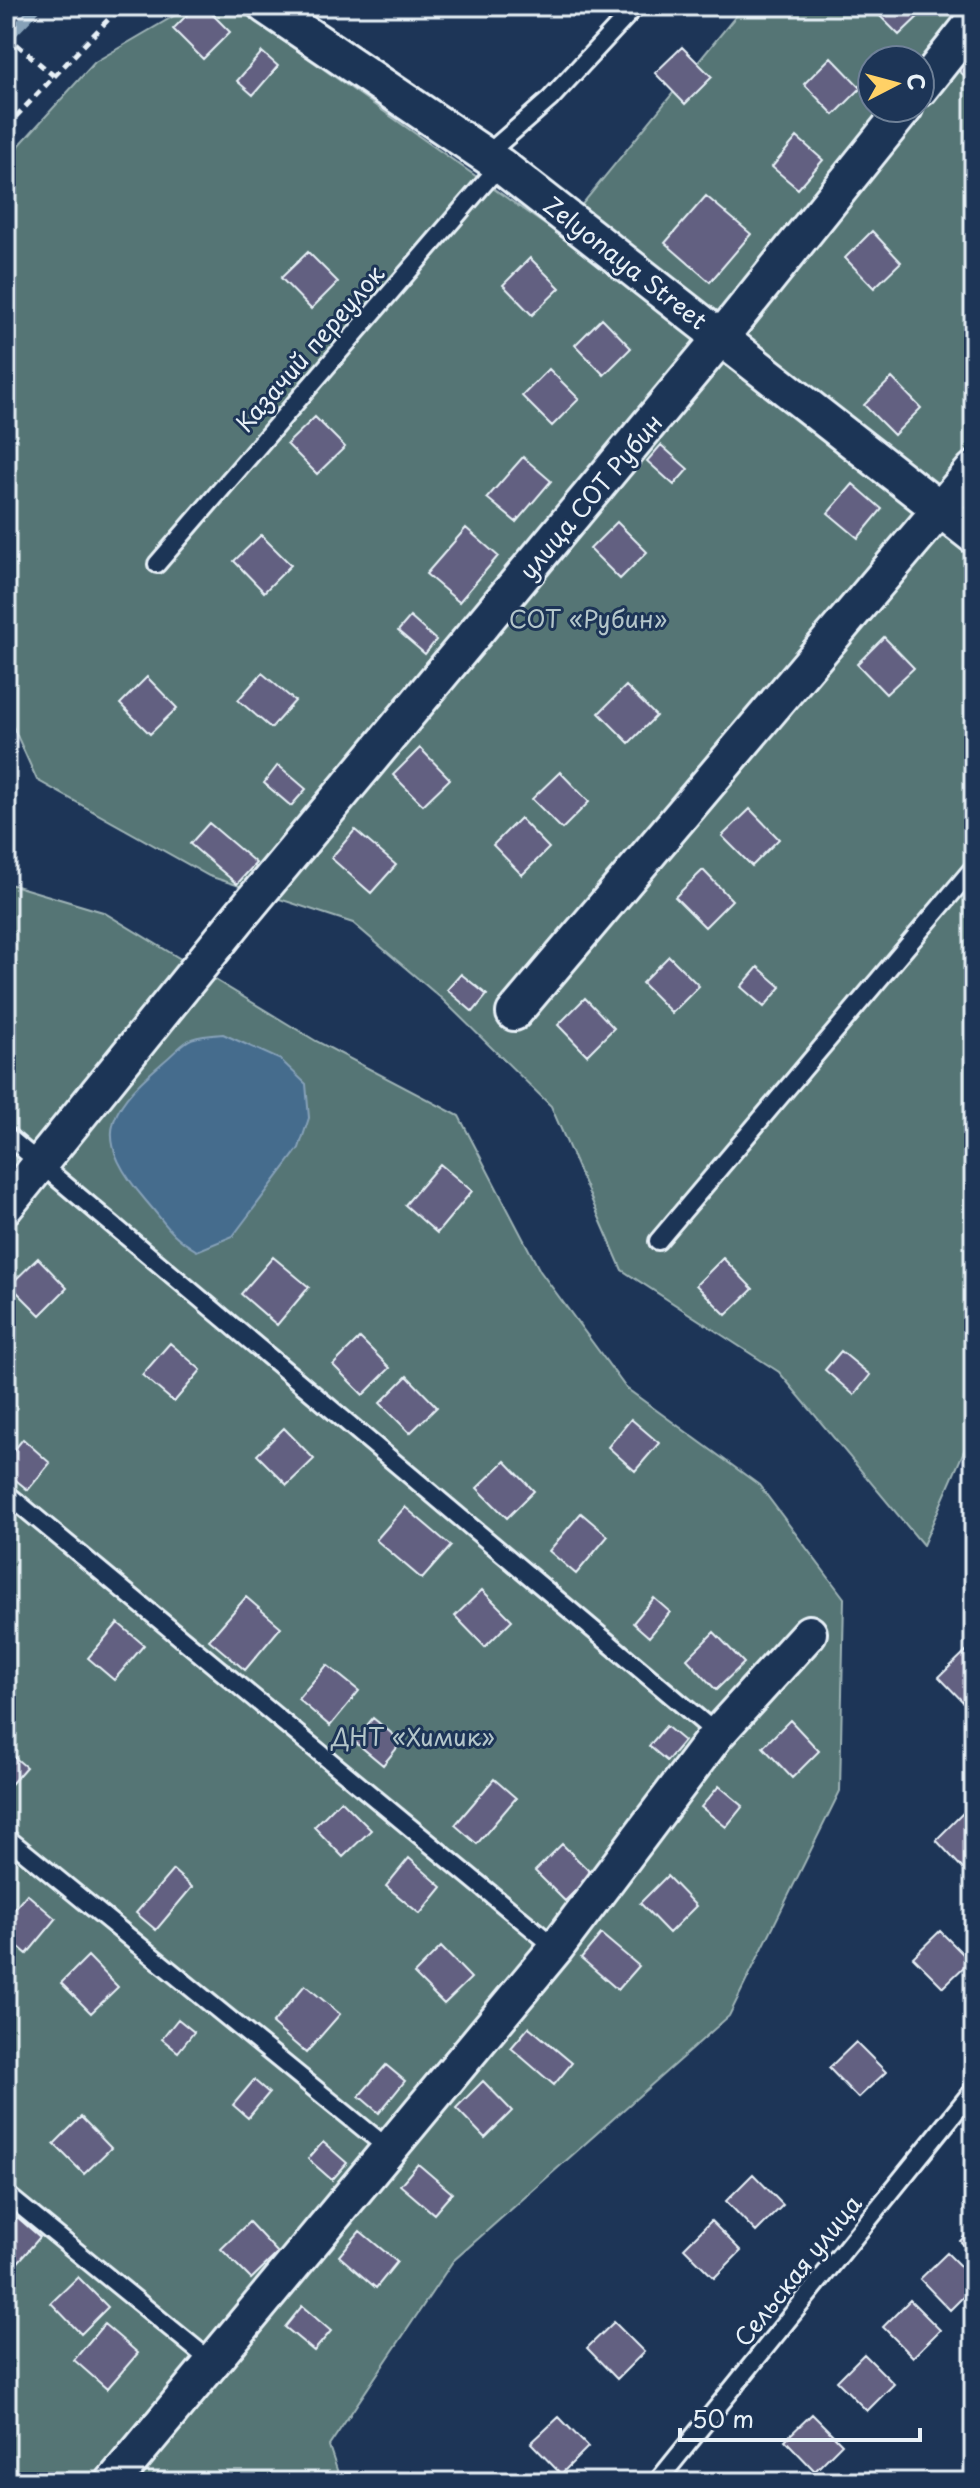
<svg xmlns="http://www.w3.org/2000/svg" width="980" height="2488" viewBox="0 0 980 2488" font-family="'Playpen Sans',sans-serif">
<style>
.green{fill:#547575;stroke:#9eb3b6;stroke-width:2;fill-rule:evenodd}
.water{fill:#456c8d;stroke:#86a1b8;stroke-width:2}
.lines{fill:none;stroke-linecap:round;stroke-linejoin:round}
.stream{stroke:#86a1b8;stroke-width:10}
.building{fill:#626081;stroke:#e8f1f8;stroke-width:2}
.lane-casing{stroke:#e8f1f8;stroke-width:22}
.street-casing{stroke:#e8f1f8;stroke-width:40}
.path{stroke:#e8f1f8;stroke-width:5;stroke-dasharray:8 6;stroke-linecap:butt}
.lane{stroke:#1d3557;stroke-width:16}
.street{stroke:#1d3557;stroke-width:34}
.labels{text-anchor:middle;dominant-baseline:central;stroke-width:6;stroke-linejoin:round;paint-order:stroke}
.street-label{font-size:24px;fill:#e8f1f8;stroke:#1d3557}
.park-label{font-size:24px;fill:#b4c6ca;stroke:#1d3557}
</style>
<rect width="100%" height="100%" fill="#1d3557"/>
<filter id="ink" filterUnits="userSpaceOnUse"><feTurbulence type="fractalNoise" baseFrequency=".0125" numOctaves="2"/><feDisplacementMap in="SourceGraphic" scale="16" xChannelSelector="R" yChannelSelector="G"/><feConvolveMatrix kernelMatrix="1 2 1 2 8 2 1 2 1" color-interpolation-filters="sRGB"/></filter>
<g filter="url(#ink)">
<!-- green -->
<path class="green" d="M 191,6 L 234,6 L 558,234 L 744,6 L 974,6 L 974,1428 L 923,1545 L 779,1372 L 622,1270 L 551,1106 L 442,999 L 353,923 L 209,876 L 37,780 L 6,711 L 6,160 L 95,62 ZM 872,60 L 920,60 L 920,108 L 872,108 Z
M 6,883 L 103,912 L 316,1041 L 459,1116 L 540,1271 L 626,1388 L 759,1485 L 844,1598 L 840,1791 L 729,2016 L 453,2261 L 329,2446 L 341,2482 L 6,2482 Z"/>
<!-- water -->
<path class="water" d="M 223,1034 L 281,1060 L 306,1084 L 309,1118 L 299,1148 L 233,1236 L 197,1251 C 170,1235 166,1224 146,1201 C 95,1141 102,1114 161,1064 C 190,1040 181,1037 223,1034 Z"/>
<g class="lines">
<!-- stream -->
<path class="stream" d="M 6,39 L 38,6"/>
</g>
<!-- building -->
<path class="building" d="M 196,6 L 204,6 L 230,32 L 203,59 L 173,29 Z
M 870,6 L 924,6 L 926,9 L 899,35 Z
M 682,47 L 712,77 L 685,104 L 655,73 Z
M 262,52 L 278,66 L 253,95 L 237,81 Z
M 974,53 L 974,84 L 959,71 Z
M 831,57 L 861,88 L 834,115 L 804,84 Z
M 797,137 L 823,160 L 798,189 L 772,167 Z
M 706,196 L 751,234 L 710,282 L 665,243 Z
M 872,231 L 901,262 L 874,288 L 845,258 Z
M 308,252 L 338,282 L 311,309 L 281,278 Z
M 530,258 L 560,288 L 532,315 L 503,285 Z
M 602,318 L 631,348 L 604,375 L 575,345 Z
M 549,369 L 579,399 L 552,426 L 522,396 Z
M 892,378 L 921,408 L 894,435 L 864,405 Z
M 315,417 L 345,447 L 317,474 L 287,444 Z
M 661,445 L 688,469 L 674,485 L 647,461 Z
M 523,457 L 551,481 L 516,522 L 487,498 Z
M 853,484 L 882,509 L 858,538 L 828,513 Z
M 617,522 L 647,552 L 620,579 L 590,549 Z
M 466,528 L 498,556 L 459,602 L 426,574 Z
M 261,535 L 291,565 L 264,592 L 234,561 Z
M 410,617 L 436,640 L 425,654 L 398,631 Z
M 884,637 L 914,668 L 886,694 L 857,664 Z
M 262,673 L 295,701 L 271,728 L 238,700 Z
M 147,677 L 177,708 L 150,734 L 120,704 Z
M 626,686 L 656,716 L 629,743 L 599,713 Z
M 420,748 L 450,779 L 423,805 L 393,775 Z
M 278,765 L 306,789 L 291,806 L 264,783 Z
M 560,772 L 589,802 L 562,829 L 532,799 Z
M 750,809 L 779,839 L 752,866 L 722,836 Z
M 520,818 L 549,848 L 522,875 L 493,845 Z
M 209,823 L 256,863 L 237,884 L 190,844 Z
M 355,830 L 396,865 L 371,893 L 331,858 Z
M 703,870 L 732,900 L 705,927 L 675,897 Z
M 669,956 L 699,986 L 672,1013 L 642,983 Z
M 758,967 L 781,987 L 764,1007 L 741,987 Z
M 461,974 L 487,995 L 473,1012 L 447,990 Z
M 585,998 L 614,1028 L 587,1055 L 558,1025 Z
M 440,1164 L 472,1191 L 437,1233 L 405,1205 Z
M 273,1257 L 309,1287 L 277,1325 L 241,1294 Z
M 38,1258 L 67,1288 L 40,1315 L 10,1285 Z
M 723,1258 L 753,1289 L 726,1315 L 696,1285 Z
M 360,1338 L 390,1368 L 363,1395 L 333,1365 Z
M 170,1343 L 201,1370 L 174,1402 L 142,1375 Z
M 841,1351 L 870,1375 L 854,1395 L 825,1370 Z
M 407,1376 L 437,1407 L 410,1433 L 380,1403 Z
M 631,1419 L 659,1443 L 635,1471 L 608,1447 Z
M 284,1428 L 314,1459 L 287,1485 L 257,1455 Z
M 23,1439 L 50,1463 L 28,1490 L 6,1472 L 6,1460 Z
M 505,1461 L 534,1491 L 507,1518 L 477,1488 Z
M 405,1507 L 451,1546 L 422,1579 L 376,1540 Z
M 581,1513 L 608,1536 L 576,1574 L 549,1551 Z
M 482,1590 L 512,1620 L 485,1647 L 455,1616 Z
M 246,1597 L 281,1627 L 245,1670 L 209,1640 Z
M 654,1598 L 670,1612 L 649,1637 L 633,1623 Z
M 118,1623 L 144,1645 L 114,1680 L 88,1658 Z
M 714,1632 L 744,1663 L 716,1690 L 687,1659 Z
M 966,1651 L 974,1659 L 974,1702 L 969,1708 L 939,1677 Z
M 327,1665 L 359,1691 L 330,1726 L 298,1699 Z
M 373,1718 L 402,1742 L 383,1765 L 354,1741 Z
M 790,1720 L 819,1751 L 792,1778 L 763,1747 Z
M 666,1726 L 684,1741 L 667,1761 L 649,1746 Z
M 6,1750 L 26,1767 L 6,1790 Z
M 494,1779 L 516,1798 L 477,1844 L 455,1825 Z
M 719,1786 L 743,1806 L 726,1827 L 701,1807 Z
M 341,1800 L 371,1830 L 343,1857 L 314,1827 Z
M 963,1813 L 974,1825 L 974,1862 L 965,1871 L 936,1840 Z
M 562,1844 L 592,1874 L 565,1901 L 535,1871 Z
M 409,1858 L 442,1887 L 420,1914 L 386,1886 Z
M 173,1870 L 192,1887 L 156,1930 L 136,1913 Z
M 667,1876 L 696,1906 L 669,1933 L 640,1903 Z
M 27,1894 L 56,1919 L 27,1954 L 6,1936 L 6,1919 Z
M 940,1931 L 970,1961 L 943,1987 L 913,1957 Z
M 601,1934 L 639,1966 L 618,1990 L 581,1958 Z
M 441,1947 L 471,1978 L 444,2004 L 414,1974 Z
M 88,1956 L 118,1987 L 91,2013 L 61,1983 Z
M 305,1985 L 340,2014 L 306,2053 L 272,2024 Z
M 178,2019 L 194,2032 L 178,2052 L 162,2039 Z
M 529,2027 L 572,2063 L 554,2085 L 511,2048 Z
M 856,2042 L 886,2072 L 858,2098 L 829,2068 Z
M 386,2065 L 405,2081 L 379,2113 L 359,2096 Z
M 254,2080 L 269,2093 L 248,2118 L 233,2105 Z
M 483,2081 L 512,2111 L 485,2138 L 456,2108 Z
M 81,2117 L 111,2148 L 84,2174 L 54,2144 Z
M 323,2142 L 347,2163 L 332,2180 L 308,2159 Z
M 418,2164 L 452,2193 L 434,2214 L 400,2185 Z
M 753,2174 L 783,2205 L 756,2232 L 726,2201 Z
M 17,2217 L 40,2237 L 6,2276 L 6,2230 Z
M 711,2221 L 741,2251 L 714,2278 L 684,2248 Z
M 249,2222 L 278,2253 L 251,2279 L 221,2249 Z
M 974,2227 L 974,2256 L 960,2241 Z
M 360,2231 L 397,2262 L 376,2288 L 339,2256 Z
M 947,2253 L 974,2280 L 974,2286 L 950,2310 L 920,2279 Z
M 78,2277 L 108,2307 L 81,2334 L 51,2303 Z
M 910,2300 L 940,2330 L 913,2357 L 883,2327 Z
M 302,2306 L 331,2331 L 314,2351 L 285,2327 Z
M 614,2322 L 644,2352 L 617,2379 L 587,2348 Z
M 104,2324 L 138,2353 L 107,2389 L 74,2360 Z
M 864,2354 L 894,2384 L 867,2411 L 837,2381 Z
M 812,2414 L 842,2444 L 815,2471 L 785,2440 Z
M 559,2417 L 588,2447 L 561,2474 L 531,2443 Z"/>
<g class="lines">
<defs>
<path id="lane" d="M 485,156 L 550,99 L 636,6
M 157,564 L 500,165
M 6,1135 L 717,1734
M 658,1241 L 974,867
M 6,1493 L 556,1948
M 6,1837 L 389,2149
M 6,2194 L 212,2362
M 657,2482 L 974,2089"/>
<path id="street" d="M 265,6 L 500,165 L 974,536
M 920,89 L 974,21
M 514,1013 L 974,469
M 6,1206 L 240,916 L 722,336 L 905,108
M 113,2482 L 556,1948 L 717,1734 L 809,1633"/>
</defs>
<!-- lane casing -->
<use href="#lane" class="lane-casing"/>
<!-- street casing -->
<use href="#street" class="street-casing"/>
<!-- path -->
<path class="path" d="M 6,35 L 54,76
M 6,127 L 121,6"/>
<!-- lane -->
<use href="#lane" class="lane"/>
<!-- street -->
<use href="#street" class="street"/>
</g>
</g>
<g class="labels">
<!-- street labels -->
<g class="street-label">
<text transform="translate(626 262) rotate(38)">Zelyonaya Street</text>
<text transform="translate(309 348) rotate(-49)">Казачий переулок</text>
<text transform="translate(590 496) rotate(-50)">улица СОТ Рубин</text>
<text transform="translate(797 2270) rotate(-51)">Сельская улица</text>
</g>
<!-- park labels -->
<g class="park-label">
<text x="588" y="618">СОТ «Рубин»</text>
<text x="413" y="1736">ДНТ «Химик»</text>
</g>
</g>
<!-- margin -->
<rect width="980" height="2488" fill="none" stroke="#1d3557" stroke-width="32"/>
<rect x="16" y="16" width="948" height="2456" fill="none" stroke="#e8f1f8" stroke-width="3" filter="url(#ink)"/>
<!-- north arrow -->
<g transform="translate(896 84) rotate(84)"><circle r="38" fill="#1d3557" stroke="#6e8097" stroke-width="2"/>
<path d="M0-6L14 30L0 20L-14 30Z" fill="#ffd166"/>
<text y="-12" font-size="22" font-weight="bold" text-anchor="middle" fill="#e8f1f8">С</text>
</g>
<!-- scale -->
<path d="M680 2428v12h240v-12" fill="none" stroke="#e8f1f8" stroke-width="4"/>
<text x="692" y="2428" font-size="24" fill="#e8f1f8" stroke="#1d3557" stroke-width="6" paint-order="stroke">50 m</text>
</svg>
